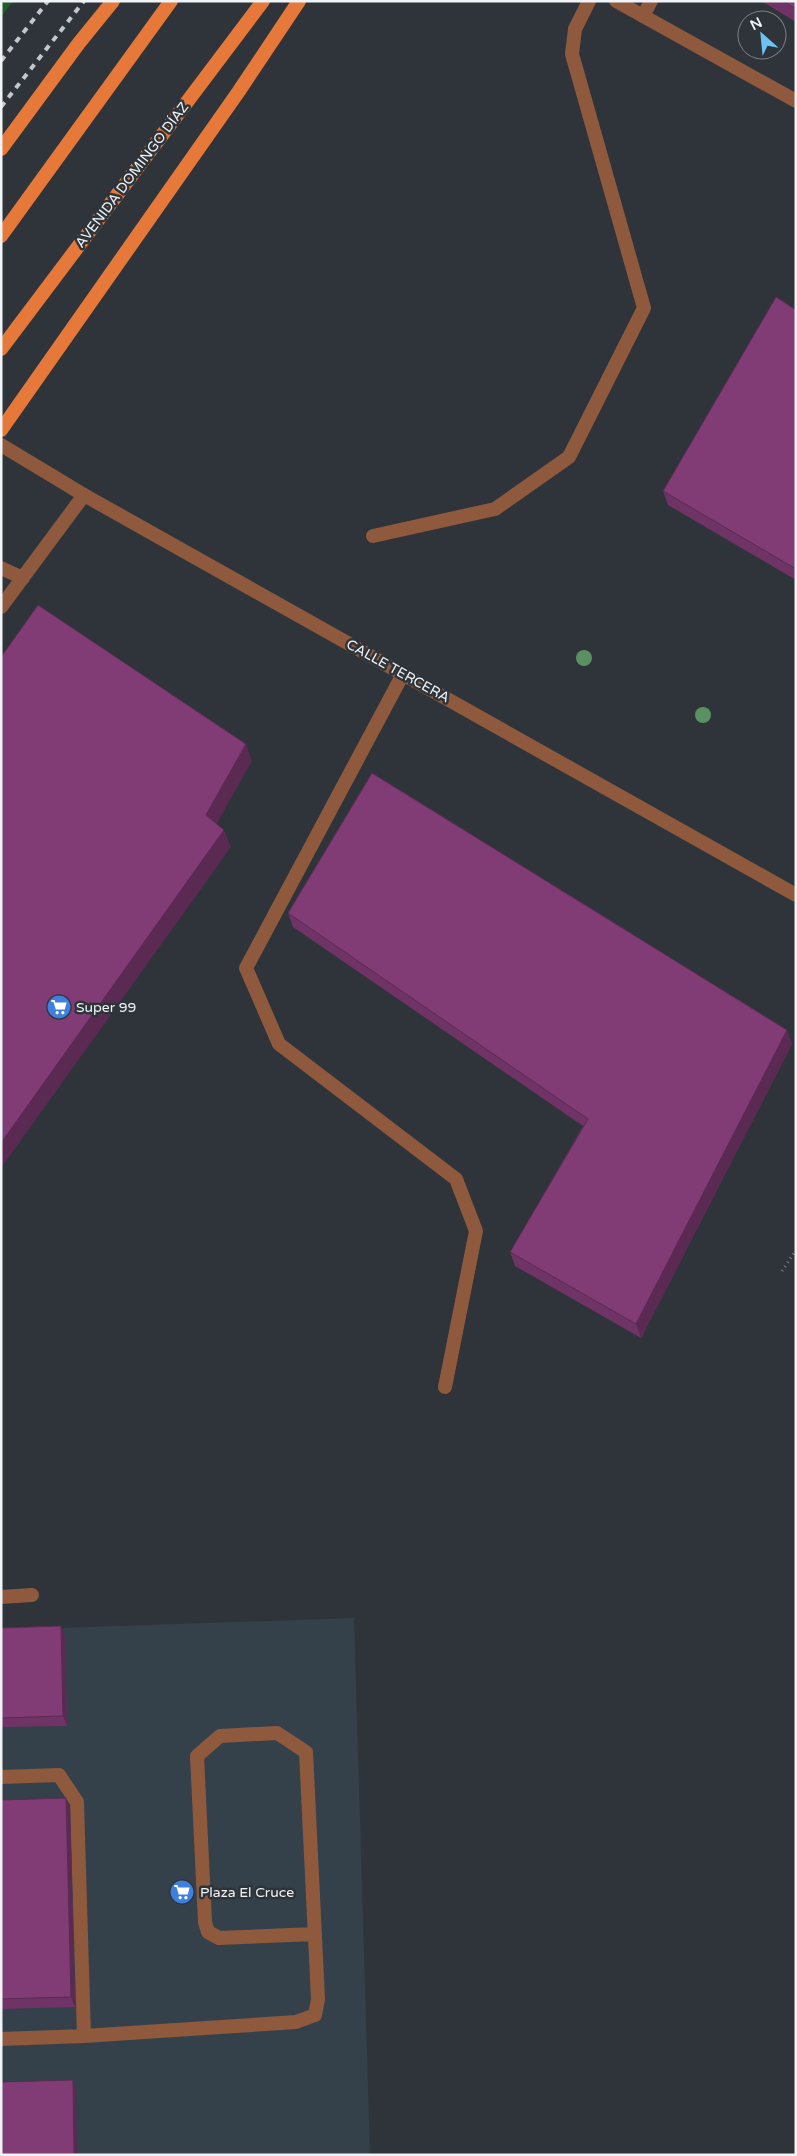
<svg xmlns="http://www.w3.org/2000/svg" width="797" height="2156" viewBox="0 0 797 2156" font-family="'Varela Round',sans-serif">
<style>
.built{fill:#35414a}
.green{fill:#205c26}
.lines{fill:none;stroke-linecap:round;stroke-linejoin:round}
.path{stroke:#7c8185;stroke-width:3;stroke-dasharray:1 4;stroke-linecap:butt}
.service{stroke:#8e593d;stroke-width:14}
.minor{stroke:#8e593d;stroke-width:14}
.primary{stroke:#e67939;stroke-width:14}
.rail{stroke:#c3c7cb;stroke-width:4;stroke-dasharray:6 6;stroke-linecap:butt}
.tree{fill:#5b9162}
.wall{fill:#6f3465}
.shaded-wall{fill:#5a2a53}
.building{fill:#813c76;stroke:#5a2a53}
.labels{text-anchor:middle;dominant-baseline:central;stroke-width:5;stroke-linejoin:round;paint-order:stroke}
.street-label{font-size:14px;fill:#f0f4f7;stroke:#2e3439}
.poi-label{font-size:14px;fill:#f0f4f7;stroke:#2e3439;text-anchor:start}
</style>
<rect width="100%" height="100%" fill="#2e3439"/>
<!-- built -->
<path class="built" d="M 354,1618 L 370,2155 L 1,2155 L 1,1630 Z"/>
<!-- green -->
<path class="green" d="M 1,1 L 13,1 L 1,17 Z"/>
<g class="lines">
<!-- path -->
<path class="path" d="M 782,1271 L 796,1250"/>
<!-- service -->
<path class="service" d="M 643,16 L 651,1
M 373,536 L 495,509 L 569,457 L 644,308 L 572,54 L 575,29 L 589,1
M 1,568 L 23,578
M 1,607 L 84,495
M 403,674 L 246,968 L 279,1044 L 456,1179 L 476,1231 L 445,1387
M 1,1597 L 32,1595
M 1,1777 L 59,1775 L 77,1802 L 84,2036 L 1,2039
M 84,2036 L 296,2022 L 315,2015 L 318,1999 L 306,1752 L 277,1733 L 220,1736 L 197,1756 L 205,1922 L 208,1932 L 219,1938 L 315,1934"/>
<!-- minor -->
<path class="minor" d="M 616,1 L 796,101
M 1,445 L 84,495 L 796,895"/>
<!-- primary -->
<path class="primary" d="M 1,149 L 79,43 L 113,1
M 1,236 L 171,1
M 1,349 L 263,1
M 1,430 L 239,91 L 299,1"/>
<!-- rail -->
<path class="rail" d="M 1,61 L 48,1
M 1,107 L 84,1"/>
</g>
<!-- trees -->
<g class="tree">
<circle cx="584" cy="658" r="8"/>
<circle cx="703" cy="715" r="8"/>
</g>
<!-- wall -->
<path class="wall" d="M 761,1 L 796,1 L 796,22 Z
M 796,310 L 796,580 L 668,505 L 663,491 Z
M 288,913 L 787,1030 L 792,1044 L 641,1338 L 515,1266 L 510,1252 L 583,1126 L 293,927 Z
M 61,1626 L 65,1636 L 67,1726 L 1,1727 L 1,1628 Z
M 1,1800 L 70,1807 L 75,2007 L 1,2009 Z"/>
<!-- shaded-wall -->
<path class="shaded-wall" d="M 246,744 L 252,761 L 212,832 L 206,815 Z
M 224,830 L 231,847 L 1,1168 L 1,1143 Z
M 787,1030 L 792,1044 L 641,1338 L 636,1324 Z
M 61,1626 L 65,1636 L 67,1726 L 63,1716 Z
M 66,1798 L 70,1807 L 75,2007 L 71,1997 Z
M 73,2080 L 76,2090 L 77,2155 L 74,2155 Z"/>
<!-- building -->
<path class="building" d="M 783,1 L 796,1 L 796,9 Z
M 776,297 L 796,310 L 796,569 L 663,491 Z
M 38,605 L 246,744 L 206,815 L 224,830 L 1,1143 L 1,657 Z
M 372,773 L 787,1030 L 636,1324 L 510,1252 L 588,1119 L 288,913 Z
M 61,1626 L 63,1716 L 1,1718 L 1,1628 Z
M 66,1798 L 71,1997 L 1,1999 L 1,1800 Z
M 73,2080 L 74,2155 L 1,2155 L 1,2082 Z"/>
<!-- icons -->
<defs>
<symbol id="supermarket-disc" viewBox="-11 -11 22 22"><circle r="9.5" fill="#3f7fe0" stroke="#2e3439"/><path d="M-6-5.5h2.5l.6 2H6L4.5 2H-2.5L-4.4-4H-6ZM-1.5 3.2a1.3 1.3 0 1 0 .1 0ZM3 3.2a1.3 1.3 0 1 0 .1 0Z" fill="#fff"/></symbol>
</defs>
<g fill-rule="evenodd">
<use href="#supermarket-disc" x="45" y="993" width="28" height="28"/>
<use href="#supermarket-disc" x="168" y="1878" width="28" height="28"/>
</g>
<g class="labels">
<!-- street labels -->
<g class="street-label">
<text transform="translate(132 175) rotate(-53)">AVENIDA DOMINGO DÍAZ</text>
<text transform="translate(398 671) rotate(29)">CALLE TERCERA</text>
</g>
<!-- poi labels -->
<g class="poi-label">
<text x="76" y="1007">Super 99</text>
<text x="200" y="1892">Plaza El Cruce</text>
</g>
</g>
<!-- border -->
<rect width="797" height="2156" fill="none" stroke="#f0f4f7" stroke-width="5"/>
<!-- north arrow -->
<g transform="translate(762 35) rotate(333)"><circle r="24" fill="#2e3439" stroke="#7c8185"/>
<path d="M0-4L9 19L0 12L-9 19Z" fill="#6bc3f2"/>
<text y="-8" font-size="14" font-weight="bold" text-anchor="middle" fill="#f0f4f7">N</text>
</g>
</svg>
